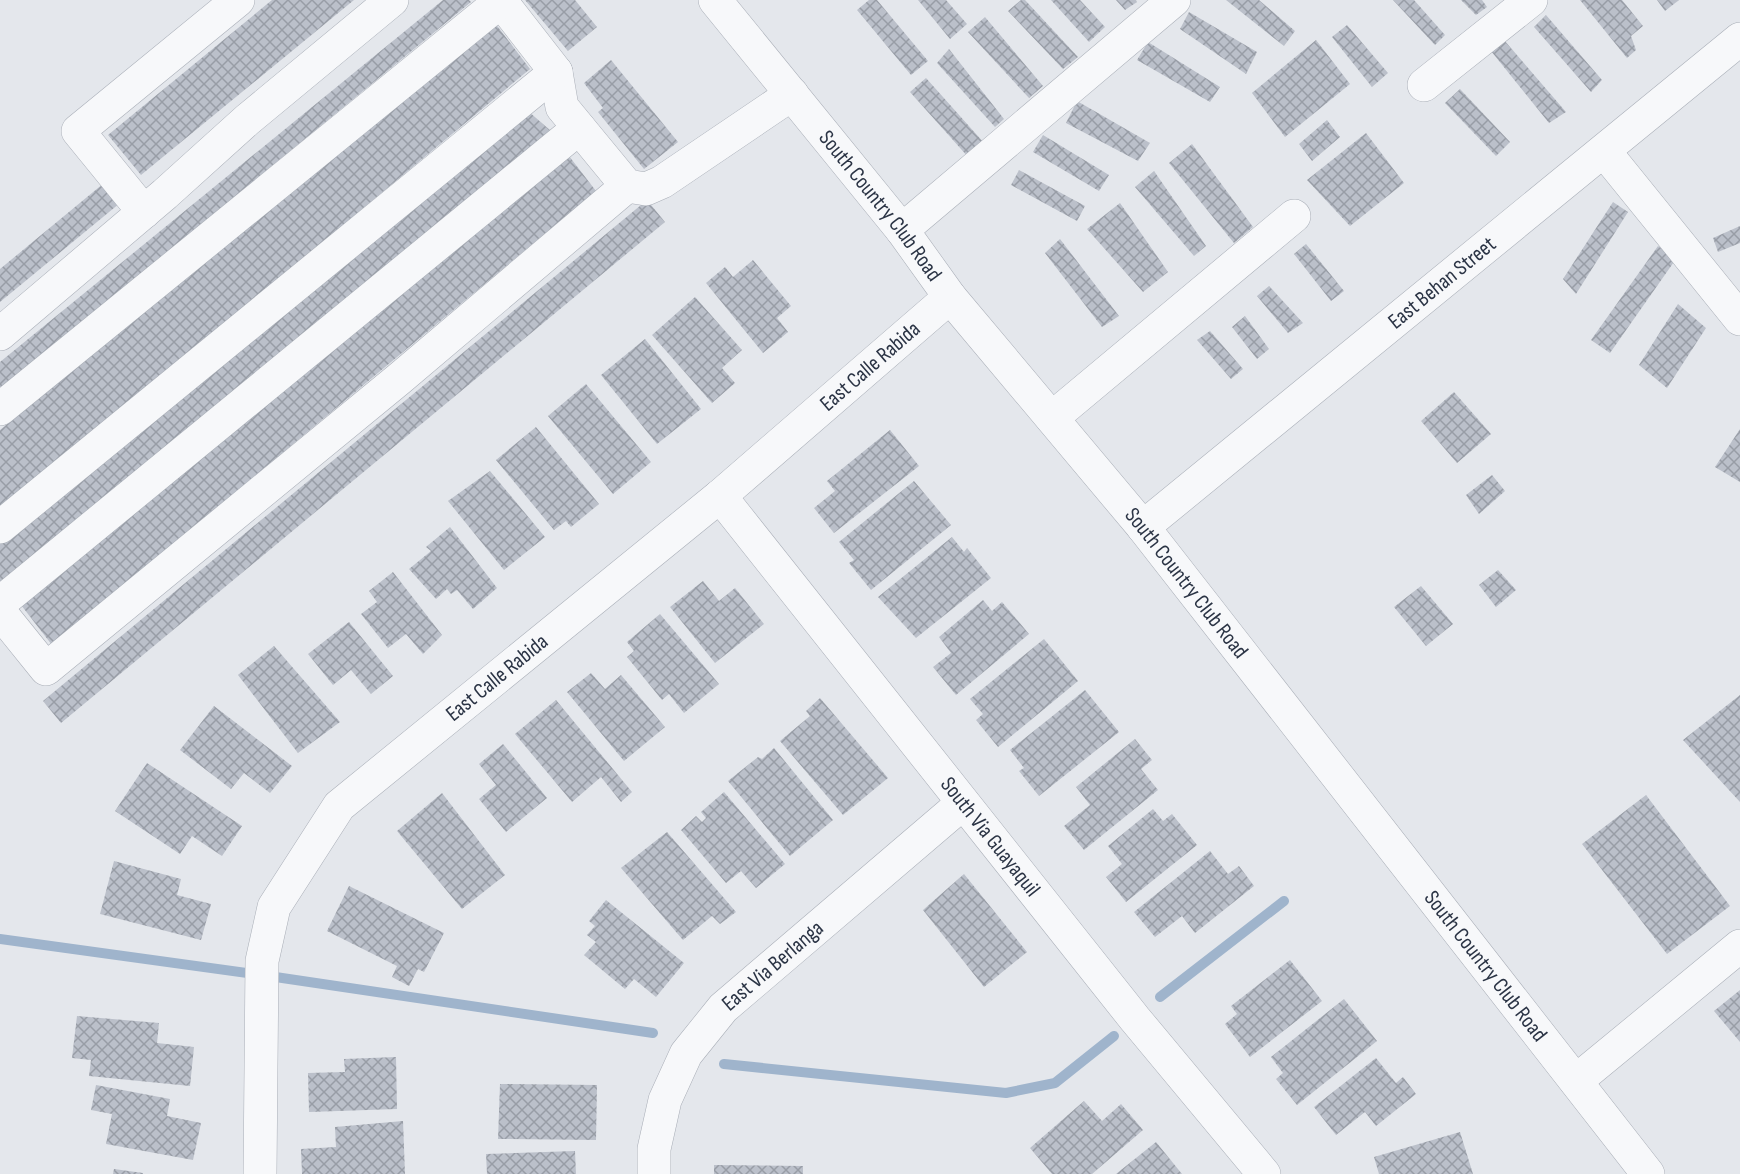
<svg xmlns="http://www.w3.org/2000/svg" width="1740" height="1174" viewBox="0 0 1740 1174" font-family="'Sofia Sans Condensed',sans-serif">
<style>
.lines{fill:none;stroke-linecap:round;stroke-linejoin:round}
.stream{stroke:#9fb4cc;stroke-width:10}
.building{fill:url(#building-cross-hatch)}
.minor-casing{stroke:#a9aeb7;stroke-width:34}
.minor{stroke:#f7f8fa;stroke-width:33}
.labels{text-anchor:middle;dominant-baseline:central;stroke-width:4.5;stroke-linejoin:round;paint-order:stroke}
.street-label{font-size:22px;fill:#2b3445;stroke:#f4f6f9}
</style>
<defs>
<pattern id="building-cross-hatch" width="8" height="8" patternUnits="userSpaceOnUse" patternTransform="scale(1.5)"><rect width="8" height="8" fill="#bbc0ca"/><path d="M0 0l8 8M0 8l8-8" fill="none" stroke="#989da6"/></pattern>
</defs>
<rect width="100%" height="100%" fill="#e4e7ec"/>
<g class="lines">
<!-- stream -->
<path class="stream" d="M 0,939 L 262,975 L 653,1033
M 1160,997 L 1284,901
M 724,1064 L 1006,1093 L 1055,1083 L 1114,1036"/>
</g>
<!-- building -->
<path class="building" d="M 272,0 L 354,0 L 141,175 L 108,135 Z
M 443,0 L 469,0 L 471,2 L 0,390 L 0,362 Z
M 525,0 L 575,0 L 597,27 L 568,51 Z
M 869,0 L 877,0 L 928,61 L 911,75 L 857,10 Z
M 918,0 L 946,0 L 967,24 L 950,39 Z
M 1021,0 L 1025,0 L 1078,57 L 1063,69 L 1008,11 Z
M 1051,0 L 1080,0 L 1105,27 L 1089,42 Z
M 1116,0 L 1136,0 L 1137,2 L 1125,10 Z
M 1226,0 L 1259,0 L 1295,31 L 1284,46 Z
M 1393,0 L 1414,0 L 1445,35 L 1435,45 Z
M 1461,0 L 1482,0 L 1487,7 L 1476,15 Z
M 1580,0 L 1622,0 L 1643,26 L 1631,36 L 1636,50 L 1627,58 Z
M 1657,0 L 1679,0 L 1665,11 Z
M 1189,12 L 1257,52 L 1246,74 L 1180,29 Z
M 1546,15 L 1602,80 L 1591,92 L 1534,27 Z
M 985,17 L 1043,86 L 1029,98 L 968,32 Z
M 495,23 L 530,69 L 0,511 L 0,430 Z
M 1347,25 L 1388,73 L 1372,87 L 1332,37 Z
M 1316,40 L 1350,84 L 1285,137 L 1252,93 Z
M 1504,40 L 1566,112 L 1549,123 L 1491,51 Z
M 1148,42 L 1220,87 L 1210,102 L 1137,60 Z
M 949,49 L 1004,119 L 995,127 L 937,63 Z
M 611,60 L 678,142 L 644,169 L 598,112 L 603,108 L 584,83 Z
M 926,78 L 985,144 L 969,158 L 910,92 Z
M 1460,89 L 1510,142 L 1496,156 L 1445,103 Z
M 1077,101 L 1150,143 L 1138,161 L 1066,123 Z
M 528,111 L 551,131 L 2,584 L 0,582 L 0,544 Z
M 1327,120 L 1340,137 L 1312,161 L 1299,144 Z
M 1366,133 L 1404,183 L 1350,226 L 1307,180 Z
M 1043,135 L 1109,175 L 1099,191 L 1033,152 Z
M 1192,144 L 1253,227 L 1234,243 L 1169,163 Z
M 569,156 L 596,191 L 52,645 L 21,605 Z
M 1019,170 L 1085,206 L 1077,221 L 1011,185 Z
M 1154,171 L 1206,246 L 1194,256 L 1135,187 Z
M 104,183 L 120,203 L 0,302 L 0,269 Z
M 647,200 L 665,222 L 61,723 L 43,701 Z
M 1613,202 L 1628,212 L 1576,294 L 1563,279 Z
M 1120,203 L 1168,272 L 1143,292 L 1087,229 Z
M 1740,226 L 1740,243 L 1718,252 L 1713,238 Z
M 1060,239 L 1119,316 L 1102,327 L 1045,253 Z
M 1306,244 L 1344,291 L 1331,301 L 1294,254 Z
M 1658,246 L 1676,259 L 1610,353 L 1591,340 Z
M 753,260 L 791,306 L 777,318 L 788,332 L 763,353 L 706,283 L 725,267 L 733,277 Z
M 1269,286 L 1303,323 L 1288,333 L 1257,296 Z
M 695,297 L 742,350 L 722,368 L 735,383 L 712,403 L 652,335 Z
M 1678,304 L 1706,328 L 1667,388 L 1639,365 Z
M 1245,316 L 1269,349 L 1257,359 L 1232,327 Z
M 1210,331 L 1243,369 L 1231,379 L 1197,340 Z
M 645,339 L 701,409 L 657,444 L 601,375 Z
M 586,384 L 651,462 L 613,494 L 548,416 Z
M 1454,392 L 1491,434 L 1457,463 L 1421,421 Z
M 536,427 L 599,504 L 571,527 L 566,521 L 554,530 L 496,460 Z
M 1740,429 L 1740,482 L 1715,467 Z
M 890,430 L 919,466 L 834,533 L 814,508 L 835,491 L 827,481 Z
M 490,471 L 545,537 L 504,570 L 448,501 Z
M 1492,475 L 1505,491 L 1479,514 L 1466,495 Z
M 914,481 L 951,525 L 871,590 L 849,563 L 854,560 L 839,542 Z
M 450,527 L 497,588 L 473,609 L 457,590 L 451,594 L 447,589 L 436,599 L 409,569 L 431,551 L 426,547 Z
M 952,537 L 964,552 L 967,548 L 991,578 L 916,638 L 878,597 Z
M 1498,570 L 1516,590 L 1496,607 L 1479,585 Z
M 393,572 L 442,635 L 423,654 L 406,634 L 388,648 L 361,614 L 377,602 L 369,591 Z
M 703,581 L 719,601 L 735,588 L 764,624 L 715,663 L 670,607 Z
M 1421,586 L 1453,624 L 1426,646 L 1394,607 Z
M 983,600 L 992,611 L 1002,602 L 1029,634 L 956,695 L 933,667 L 951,653 L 939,637 Z
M 660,614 L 719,684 L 684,713 L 669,694 L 662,700 L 627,657 L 634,651 L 627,642 Z
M 349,622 L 393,676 L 371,694 L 351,670 L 333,685 L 308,654 Z
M 1044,639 L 1078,681 L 998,747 L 976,720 L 983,714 L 970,699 Z
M 274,646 L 340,722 L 298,753 L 238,675 Z
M 591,673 L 605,689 L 621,675 L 665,727 L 624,761 L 567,692 Z
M 1085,690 L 1119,732 L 1039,796 L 1019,771 L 1024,768 L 1010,750 Z
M 1740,695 L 1740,802 L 1683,740 Z
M 820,698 L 888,778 L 843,815 L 780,741 L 810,716 L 806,711 Z
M 556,700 L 632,792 L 621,802 L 601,777 L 572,802 L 515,734 Z
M 214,706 L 292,766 L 270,793 L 244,773 L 231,789 L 180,750 Z
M 1135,739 L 1152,760 L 1141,769 L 1158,790 L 1084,850 L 1064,826 L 1090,805 L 1076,787 Z
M 503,744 L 547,798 L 506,832 L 479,799 L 496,785 L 479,764 Z
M 774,748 L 833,820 L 790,856 L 728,781 L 758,757 L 762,759 Z
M 147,763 L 242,826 L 222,856 L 192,836 L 180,854 L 115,811 Z
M 724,792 L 785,864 L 756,888 L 741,871 L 726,883 L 681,830 L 696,816 L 702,822 L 706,818 L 701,812 Z
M 442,793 L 505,875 L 462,909 L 397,831 Z
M 1646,795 L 1730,906 L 1667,954 L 1582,844 Z
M 1153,809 L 1163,821 L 1172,814 L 1197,845 L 1126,902 L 1106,877 L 1122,864 L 1108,846 Z
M 667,832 L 736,912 L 720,924 L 712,916 L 683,940 L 621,868 Z
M 1210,851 L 1228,874 L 1239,866 L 1254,886 L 1195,933 L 1182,916 L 1155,937 L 1134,912 Z
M 114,861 L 181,879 L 177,895 L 211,904 L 201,940 L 100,914 Z
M 964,874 L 1027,952 L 984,987 L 923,910 Z
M 349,886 L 444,933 L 424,972 L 418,969 L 409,986 L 392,977 L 397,966 L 327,931 Z
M 606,900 L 684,963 L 656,997 L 634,979 L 625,989 L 584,955 L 596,942 L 587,935 L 595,926 L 589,921 Z
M 1290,960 L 1322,1001 L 1250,1057 L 1225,1024 L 1237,1014 L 1231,1006 Z
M 1740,990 L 1740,1042 L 1714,1011 Z
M 1344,999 L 1377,1041 L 1297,1105 L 1276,1079 L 1283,1073 L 1271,1057 Z
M 77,1016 L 159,1023 L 157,1043 L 194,1047 L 190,1086 L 89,1076 L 91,1060 L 72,1058 Z
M 396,1057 L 397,1109 L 309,1112 L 308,1073 L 345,1072 L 344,1059 Z
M 1376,1058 L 1396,1083 L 1403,1077 L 1416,1094 L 1376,1126 L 1365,1112 L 1336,1135 L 1314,1107 Z
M 500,1084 L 597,1085 L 596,1140 L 498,1139 Z
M 96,1085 L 170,1099 L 167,1116 L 201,1123 L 193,1160 L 106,1144 L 112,1114 L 91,1110 Z
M 1084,1101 L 1102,1121 L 1121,1104 L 1143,1130 L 1092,1174 L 1052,1174 L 1030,1148 Z
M 403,1121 L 405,1174 L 302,1174 L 301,1149 L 336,1147 L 335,1127 Z
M 1460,1132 L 1473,1174 L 1379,1174 L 1374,1157 Z
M 1156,1142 L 1182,1174 L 1116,1174 Z
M 575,1151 L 576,1174 L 487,1174 L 486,1154 Z
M 714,1165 L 803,1166 L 803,1174 L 714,1174 Z
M 114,1169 L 143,1173 L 143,1174 L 113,1174 Z"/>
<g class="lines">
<defs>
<g id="minor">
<path d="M 500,0 L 556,72 L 562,107 L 627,186 L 646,189 L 662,182 L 792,94"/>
<path id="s1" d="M 715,0 L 902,230 L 950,297 L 1143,527 L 1648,1174"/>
<path d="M 1424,85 L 1531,0"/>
<path d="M 1604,151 L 1740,319"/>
<path d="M 144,212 L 78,131 L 238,0"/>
<path d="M 902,230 L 1174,0"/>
<path d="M 0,334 L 165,194 L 247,120 L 392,0"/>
<path d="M 0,409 L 501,1"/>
<path d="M 1052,418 L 1294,216"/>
<path id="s2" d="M 720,496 L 1135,1019 L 1264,1174"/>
<path d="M 0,527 L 556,72"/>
<path id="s3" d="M 1143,527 L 1740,39"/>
<path d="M 0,603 L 579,128"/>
<path d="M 0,612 L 46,669 L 399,379 L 627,186"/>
<path d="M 1576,1081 L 1740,946"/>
<path id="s4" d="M 260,1174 L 262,961 L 274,907 L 339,806 L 720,496 L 950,297"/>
<path id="s5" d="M 654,1174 L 654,1149 L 665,1100 L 686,1054 L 723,1008 L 963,803"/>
</g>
</defs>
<!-- minor casing -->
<use href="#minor" class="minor-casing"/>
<!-- minor -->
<use href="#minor" class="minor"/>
</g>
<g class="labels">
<!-- street labels -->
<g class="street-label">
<text stroke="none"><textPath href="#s1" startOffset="264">South Country Club Road</textPath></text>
<text stroke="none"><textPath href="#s3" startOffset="386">East Behan Street</textPath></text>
<text stroke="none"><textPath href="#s4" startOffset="1078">East Calle Rabida</textPath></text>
<text stroke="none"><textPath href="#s1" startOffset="750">South Country Club Road</textPath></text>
<text stroke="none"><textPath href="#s4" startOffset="592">East Calle Rabida</textPath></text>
<text stroke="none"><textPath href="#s2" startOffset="435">South Via Guayaquil</textPath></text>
<text stroke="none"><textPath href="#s5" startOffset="250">East Via Berlanga</textPath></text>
<text stroke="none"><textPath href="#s1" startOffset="1236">South Country Club Road</textPath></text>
</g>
</g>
</svg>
